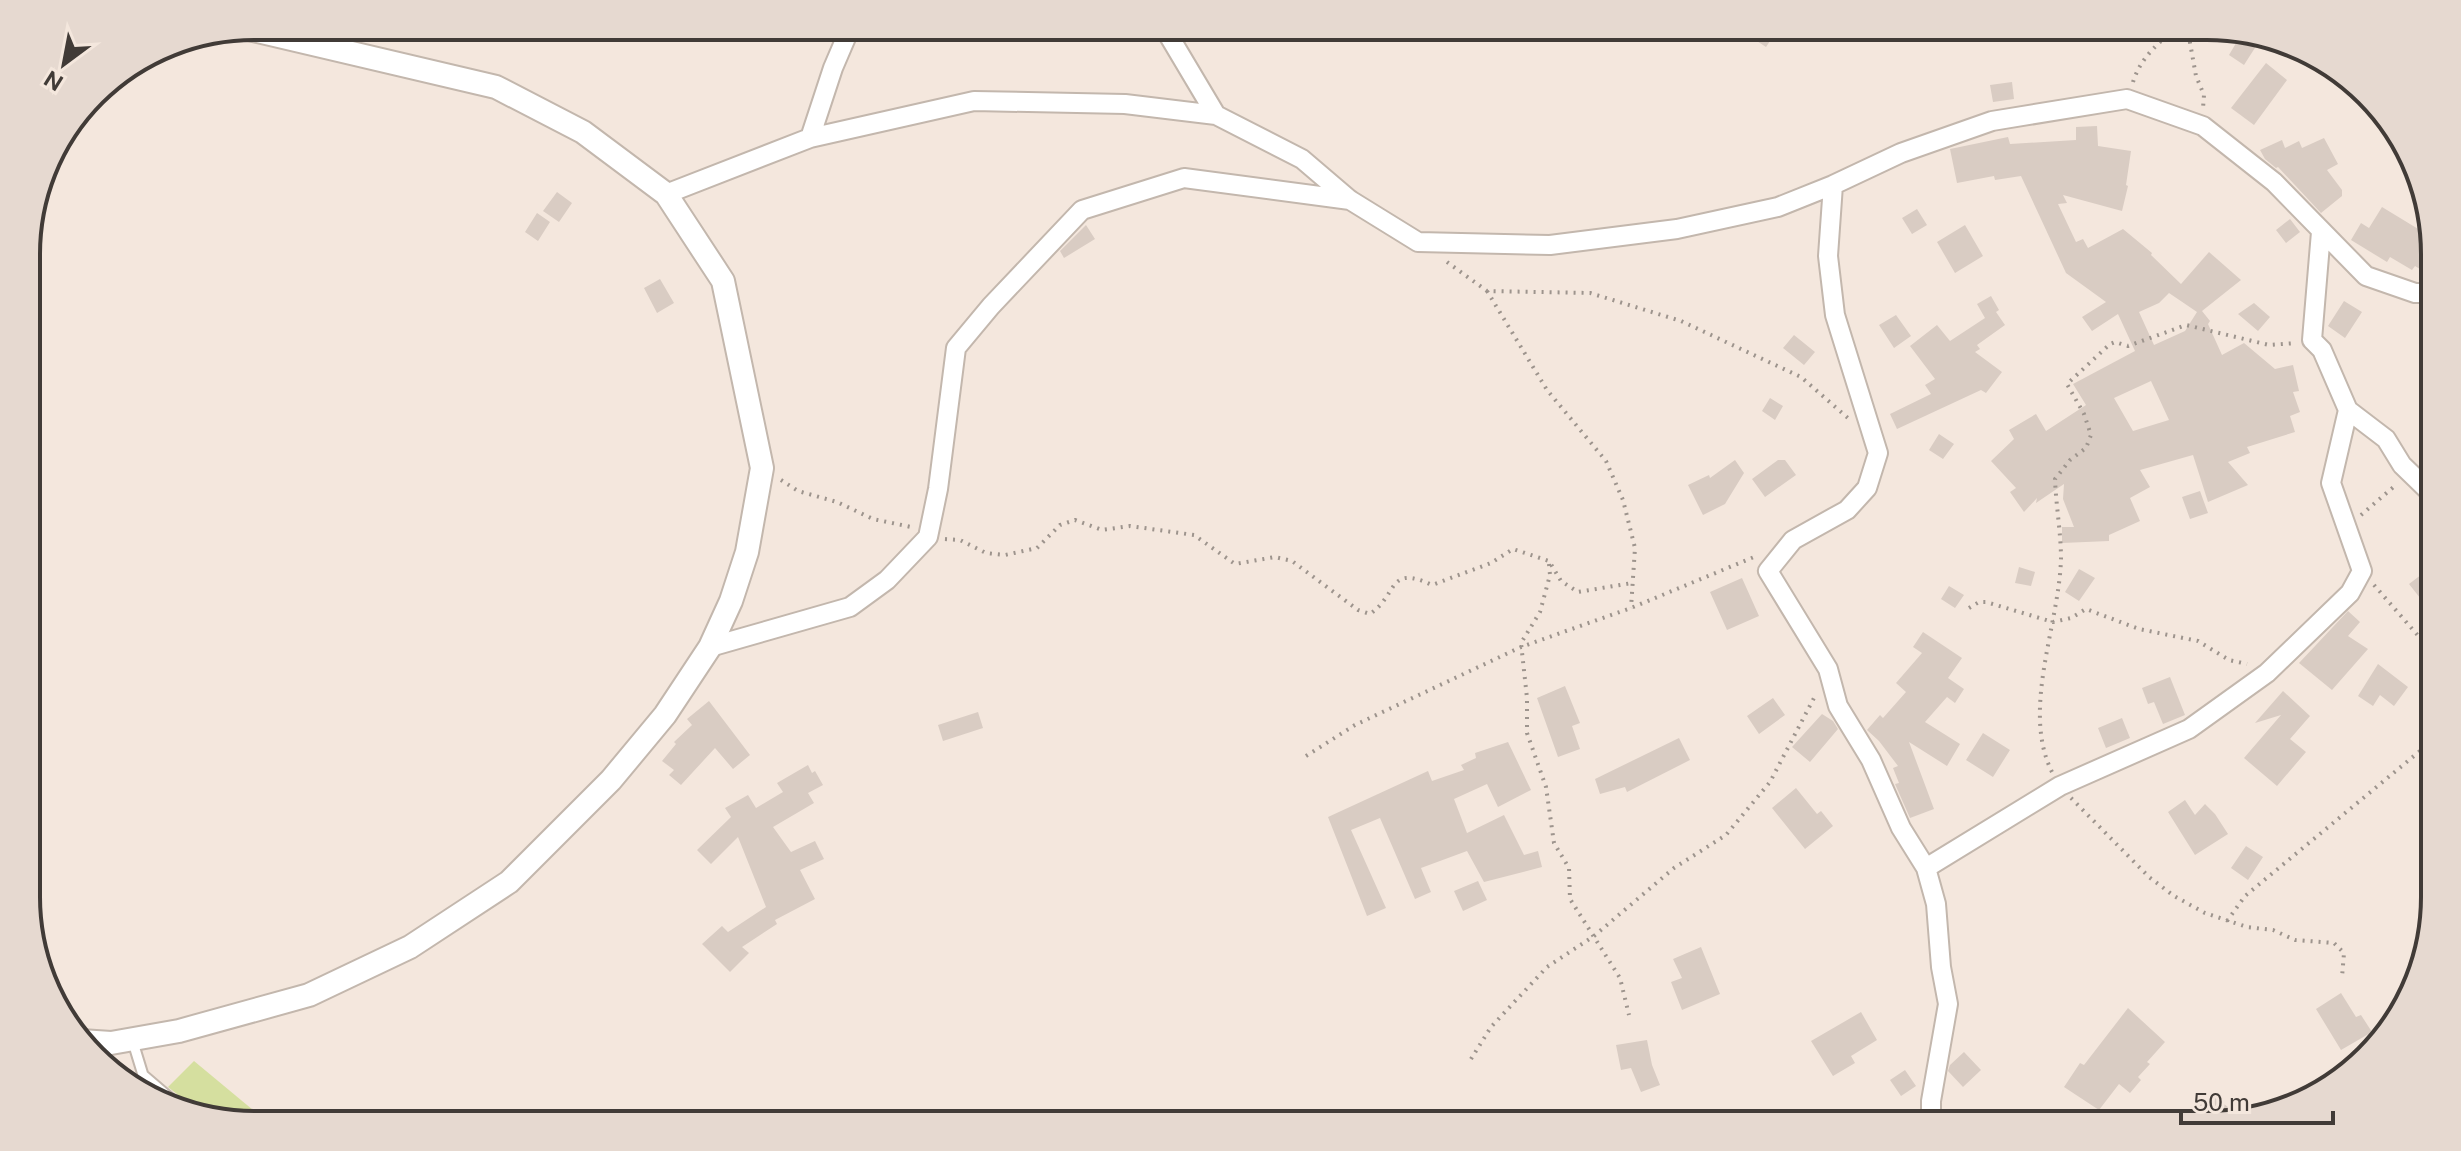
<svg xmlns="http://www.w3.org/2000/svg" width="2461" height="1151" viewBox="0 0 2461 1151" font-family="'Public Sans',sans-serif">
<style>
.green{fill:#d5df9f}
.building{fill:#d9ccc3;fill-rule:evenodd}
.lines{fill:none;stroke-linecap:round;stroke-linejoin:round}
.service-casing{stroke:#c3b7ad;stroke-width:13}
.minor-casing{stroke:#c3b7ad;stroke-width:22}
.tertiary-casing{stroke:#c3b7ad;stroke-width:26}
.path{stroke:#9d948d;stroke-width:4;stroke-dasharray:2 6;stroke-linecap:butt}
.service{stroke:#fff;stroke-width:9}
.minor{stroke:#fff;stroke-width:18}
.tertiary{stroke:#fff;stroke-width:22}
.rim{fill:none;stroke:#413b37;stroke-width:4}
</style>
<rect width="100%" height="100%" fill="#f4e7dd"/>
<!-- green -->
<path class="green" d="M 194,1061 L 271,1125 L 254,1125 L 202,1114 L 168,1087 Z"/>
<!-- building -->
<path class="building" d="M 1734,26 L 1780,26 L 1766,47 Z
M 2242,33 L 2260,40 L 2244,65 L 2229,55 Z
M 2266,63 L 2287,80 L 2254,125 L 2231,108 Z
M 2012,82 L 2014,99 L 1993,102 L 1990,85 Z
M 2097,126 L 2098,146 L 2131,151 L 2126,185 L 2128,186 L 2122,211 L 2063,195 L 2067,203 L 2058,204 L 2076,242 L 2083,239 L 2088,248 L 2123,229 L 2152,253 L 2151,255 L 2181,284 L 2209,252 L 2241,280 L 2202,311 L 2210,321 L 2208,324 L 2222,355 L 2244,343 L 2275,369 L 2293,365 L 2299,391 L 2293,392 L 2300,412 L 2290,416 L 2295,432 L 2247,447 L 2250,453 L 2228,462 L 2248,485 L 2208,502 L 2193,455 L 2140,470 L 2150,487 L 2130,498 L 2140,521 L 2109,535 L 2109,541 L 2062,543 L 2062,527 L 2074,527 L 2063,499 L 2064,484 L 2036,503 L 2037,498 L 2024,512 L 2010,492 L 2016,488 L 1991,461 L 2014,439 L 2009,430 L 2036,414 L 2046,431 L 2086,405 L 2073,384 L 2135,351 L 2118,314 L 2092,331 L 2082,317 L 2106,302 L 2066,273 L 2021,176 L 1995,180 L 1994,176 L 1957,183 L 1950,149 L 2008,137 L 2010,144 L 2076,140 L 2076,127 ZM 2169,293 L 2197,312 L 2185,331 L 2154,345 L 2139,312 L 2159,303 ZM 2151,381 L 2169,420 L 2133,431 L 2114,398 Z
M 2324,138 L 2338,164 L 2327,170 L 2342,190 L 2342,196 L 2321,213 L 2278,167 L 2276,168 L 2265,159 L 2260,150 L 2282,140 L 2285,148 L 2299,141 L 2302,148 Z
M 557,192 L 572,203 L 559,222 L 543,211 Z
M 2382,207 L 2433,238 L 2433,277 L 2415,266 L 2412,270 L 2390,257 L 2387,262 L 2351,240 L 2361,223 L 2369,228 Z
M 1917,209 L 1927,225 L 1912,234 L 1902,218 Z
M 537,213 L 550,222 L 538,241 L 525,232 Z
M 2290,219 L 2300,232 L 2286,243 L 2276,230 Z
M 1086,225 L 1095,239 L 1064,258 L 1060,251 Z
M 1965,225 L 1983,256 L 1955,273 L 1937,242 Z
M 660,279 L 674,303 L 657,313 L 644,288 Z
M 1991,296 L 1999,310 L 1996,312 L 2005,325 L 1977,345 L 1980,349 L 1975,352 L 2002,372 L 1986,393 L 1981,390 L 1897,429 L 1890,414 L 1931,394 L 1925,385 L 1935,379 L 1910,346 L 1937,325 L 1950,341 L 1985,318 L 1977,304 Z
M 2344,301 L 2362,312 L 2345,338 L 2328,326 Z
M 2254,303 L 2270,317 L 2258,331 L 2238,314 Z
M 1896,315 L 1911,336 L 1894,348 L 1879,325 Z
M 1794,335 L 1815,352 L 1804,365 L 1783,348 Z
M 1770,398 L 1783,406 L 1775,420 L 1762,411 Z
M 1939,434 L 1954,444 L 1943,459 L 1929,450 Z
M 1735,460 L 1744,473 L 1725,504 L 1703,515 L 1688,485 L 1709,475 L 1710,478 Z
M 1778,460 L 1785,460 L 1796,475 L 1765,497 L 1752,479 Z
M 2200,491 L 2208,513 L 2190,519 L 2182,497 Z
M 2434,565 L 2434,595 L 2424,603 L 2409,584 Z
M 2019,567 L 2035,572 L 2031,586 L 2015,583 Z
M 2079,569 L 2095,578 L 2079,601 L 2065,592 Z
M 1742,578 L 1759,616 L 1727,630 L 1710,592 Z
M 1949,586 L 1964,595 L 1955,608 L 1941,599 Z
M 2348,611 L 2360,622 L 2348,636 L 2368,649 L 2332,690 L 2299,663 Z
M 1923,632 L 1962,658 L 1948,678 L 1964,689 L 1955,703 L 1947,697 L 1925,722 L 1960,744 L 1947,766 L 1909,742 L 1934,809 L 1910,818 L 1895,784 L 1899,783 L 1893,768 L 1898,766 L 1879,741 L 1867,730 L 1880,715 L 1883,718 L 1906,692 L 1896,683 L 1922,653 L 1913,647 Z
M 2378,664 L 2408,687 L 2394,706 L 2380,695 L 2373,706 L 2358,696 Z
M 2170,677 L 2185,715 L 2163,724 L 2154,702 L 2148,704 L 2142,688 Z
M 1565,686 L 1580,723 L 1572,726 L 1580,749 L 1558,757 L 1537,698 Z
M 2283,691 L 2310,716 L 2290,739 L 2306,752 L 2277,786 L 2244,758 L 2281,715 L 2255,723 Z
M 1773,698 L 1785,715 L 1759,734 L 1747,716 Z
M 709,701 L 750,755 L 733,769 L 715,748 L 681,785 L 669,775 L 674,770 L 662,761 L 676,744 L 674,742 L 692,725 L 687,719 Z
M 978,712 L 983,728 L 943,741 L 938,725 Z
M 1822,714 L 1833,721 L 1838,729 L 1810,762 L 1792,747 Z
M 2122,718 L 2130,738 L 2106,748 L 2098,728 Z
M 1983,733 L 2010,750 L 1993,777 L 1966,760 Z
M 1679,738 L 1690,760 L 1627,792 L 1625,787 L 1600,794 L 1595,779 Z
M 1508,742 L 1531,790 L 1498,807 L 1487,784 L 1454,799 L 1467,833 L 1504,815 L 1524,855 L 1538,851 L 1542,867 L 1484,882 L 1467,851 L 1421,868 L 1431,892 L 1415,899 L 1380,818 L 1351,830 L 1386,908 L 1367,916 L 1328,817 L 1428,771 L 1432,781 L 1464,770 L 1461,765 L 1476,758 L 1475,753 Z
M 808,765 L 812,773 L 815,771 L 823,785 L 808,793 L 814,803 L 773,827 L 791,852 L 815,841 L 824,859 L 800,870 L 815,899 L 775,920 L 777,924 L 742,947 L 749,953 L 730,972 L 702,944 L 722,926 L 728,932 L 766,907 L 738,837 L 711,864 L 697,850 L 731,817 L 725,808 L 748,795 L 756,808 L 783,792 L 777,783 Z
M 1796,788 L 1817,814 L 1821,811 L 1833,826 L 1805,849 L 1772,808 Z
M 2185,800 L 2195,815 L 2205,804 L 2215,814 L 2228,834 L 2195,855 L 2168,812 Z
M 2246,846 L 2263,857 L 2248,880 L 2231,868 Z
M 1478,881 L 1487,900 L 1463,911 L 1454,891 Z
M 1701,947 L 1720,994 L 1682,1010 L 1671,982 L 1682,978 L 1673,959 Z
M 2341,993 L 2356,1017 L 2361,1015 L 2372,1032 L 2341,1050 L 2316,1009 Z
M 2128,1008 L 2165,1042 L 2147,1062 L 2150,1064 L 2138,1077 L 2141,1080 L 2130,1093 L 2119,1084 L 2099,1110 L 2064,1087 L 2080,1063 L 2084,1065 Z
M 1861,1012 L 1877,1040 L 1851,1056 L 1855,1063 L 1833,1076 L 1811,1041 Z
M 1647,1040 L 1652,1065 L 1660,1085 L 1641,1092 L 1631,1068 L 1621,1070 L 1616,1045 Z
M 1964,1052 L 1981,1070 L 1963,1087 L 1948,1071 L 1950,1065 Z
M 1905,1070 L 1916,1086 L 1901,1096 L 1890,1080 Z
M 2209,1093 L 2228,1107 L 2215,1125 L 2207,1125 L 2193,1115 Z"/>
<g class="lines">
<defs>
<path id="service" d="M 132,1039 L 143,1075 L 185,1111"/>
<path id="minor" d="M 1163,26 L 1216,115
M 305,41 L 346,26
M 810,138 L 833,68 L 851,26
M 1833,185 L 1828,256 L 1835,315 L 1878,453 L 1867,488 L 1847,510 L 1793,540 L 1768,571 L 1828,669 L 1838,706 L 1871,760 L 1901,828 L 1926,868 L 1936,904 L 1941,967 L 1948,1004 L 1931,1101 L 1931,1125
M 666,194 L 810,138 L 974,101 L 1125,104 L 1216,115 L 1302,159 L 1350,200 L 1418,242 L 1550,245 L 1677,229 L 1778,207 L 1833,185 L 1901,153 L 1992,121 L 2127,99 L 2203,126 L 2274,182 L 2366,276 L 2415,293 L 2433,293
M 2321,232 L 2312,340 L 2322,350 L 2348,410 L 2386,439 L 2402,465 L 2434,496
M 710,647 L 850,607 L 887,580 L 928,537 L 938,489 L 956,348 L 991,306 L 1082,210 L 1184,178 L 1350,200
M 1926,868 L 2060,786 L 2189,729 L 2267,673 L 2350,593 L 2362,571 L 2331,483 L 2348,410"/>
<path id="tertiary" d="M 81,1041 L 111,1043 L 179,1031 L 309,995 L 410,947 L 509,882 L 611,780 L 665,715 L 710,647 L 731,601 L 747,552 L 762,468 L 723,281 L 666,194 L 583,132 L 496,87 L 245,28"/>
</defs>
<!-- service casing -->
<use href="#service" class="service-casing"/>
<!-- minor casing -->
<use href="#minor" class="minor-casing"/>
<!-- tertiary casing -->
<use href="#tertiary" class="tertiary-casing"/>
<!-- path -->
<path class="path" d="M 2187,26 L 2196,76 L 2204,95 L 2203,108
M 2133,82 C 2141,57 2159,42 2179,26
M 1447,262 L 1487,291 L 1590,293 L 1681,321 L 1801,377 L 1848,418
M 1487,291 L 1547,390 L 1606,461 L 1623,500 L 1635,548 L 1631,608
M 2421,462 L 2434,449
M 781,480 L 798,491 L 837,502 L 873,519 L 911,527
M 2361,515 L 2397,484
M 945,539 L 960,540 L 986,553 L 1005,555 L 1037,548 L 1060,525 L 1075,520 L 1102,530 L 1130,526 L 1194,535 L 1235,564 L 1275,557 L 1292,561 L 1358,610 L 1370,614 C 1399,594 1387,564 1432,585 L 1491,563 L 1513,549 L 1549,561 L 1561,581 L 1578,592 L 1632,583
M 1549,564 L 1550,575 L 1540,612 L 1521,643 L 1527,698 L 1527,733 L 1546,787 L 1554,843 L 1569,868 L 1570,899 L 1620,978 L 1629,1015
M 2374,585 L 2434,654
M 1969,608 L 1979,602 L 1986,602 L 2053,622 L 2071,618 L 2086,609 L 2139,629 L 2198,641 L 2229,660 L 2247,664
M 1306,756 L 1355,725 L 1521,647 L 1631,608 L 1754,557
M 2052,772 C 2021,710 2059,626 2061,559 C 2061,533 2056,506 2055,479 L 2070,460 L 2086,448 L 2091,435 L 2084,414 L 2067,384 L 2110,344 L 2115,342 L 2128,346 L 2186,325 L 2269,345 L 2296,343
M 2071,798 L 2149,877 L 2174,896 L 2205,913 L 2247,927 L 2273,930 L 2295,940 L 2334,943 L 2344,953 L 2342,977
M 2227,921 L 2245,896 L 2426,746 L 2435,733
M 1471,1059 L 1491,1027 L 1547,967 L 1594,936 L 1674,868 L 1726,835 L 1770,782 L 1815,696"/>
<!-- service -->
<use href="#service" class="service"/>
<!-- minor -->
<use href="#minor" class="minor"/>
<!-- tertiary -->
<use href="#tertiary" class="tertiary"/>
</g>
<!-- crop -->
<path d="M0 0H2461V1151H0ZM254 40H2207A214 214 0 0 1 2421 254V897A214 214 0 0 1 2207 1111H254A214 214 0 0 1 40 897V254A214 214 0 0 1 254 40Z" fill="#e6d9d0" fill-rule="evenodd"/>
<path class="rim" d="M254 40H2207A214 214 0 0 1 2421 254V897A214 214 0 0 1 2207 1111H254A214 214 0 0 1 40 897V254A214 214 0 0 1 254 40Z"/>
<!-- north arrow -->
<g transform="translate(64 64) rotate(212)" stroke="#f4e7dd" stroke-width="6" paint-order="stroke">
<path d="M0-6L14 30L0 20L-14 30Z" fill="#413b37"/>
<text y="-12" font-size="22" font-weight="bold" text-anchor="middle" fill="#413b37">N</text>
</g>
<!-- scale -->
<path d="M2181 1111v12h152v-12" fill="none" stroke="#413b37" stroke-width="4"/>
<text x="2193" y="1111" font-size="24" fill="#413b37" stroke="#f4e7dd" stroke-width="6" paint-order="stroke">50 m</text>
</svg>
